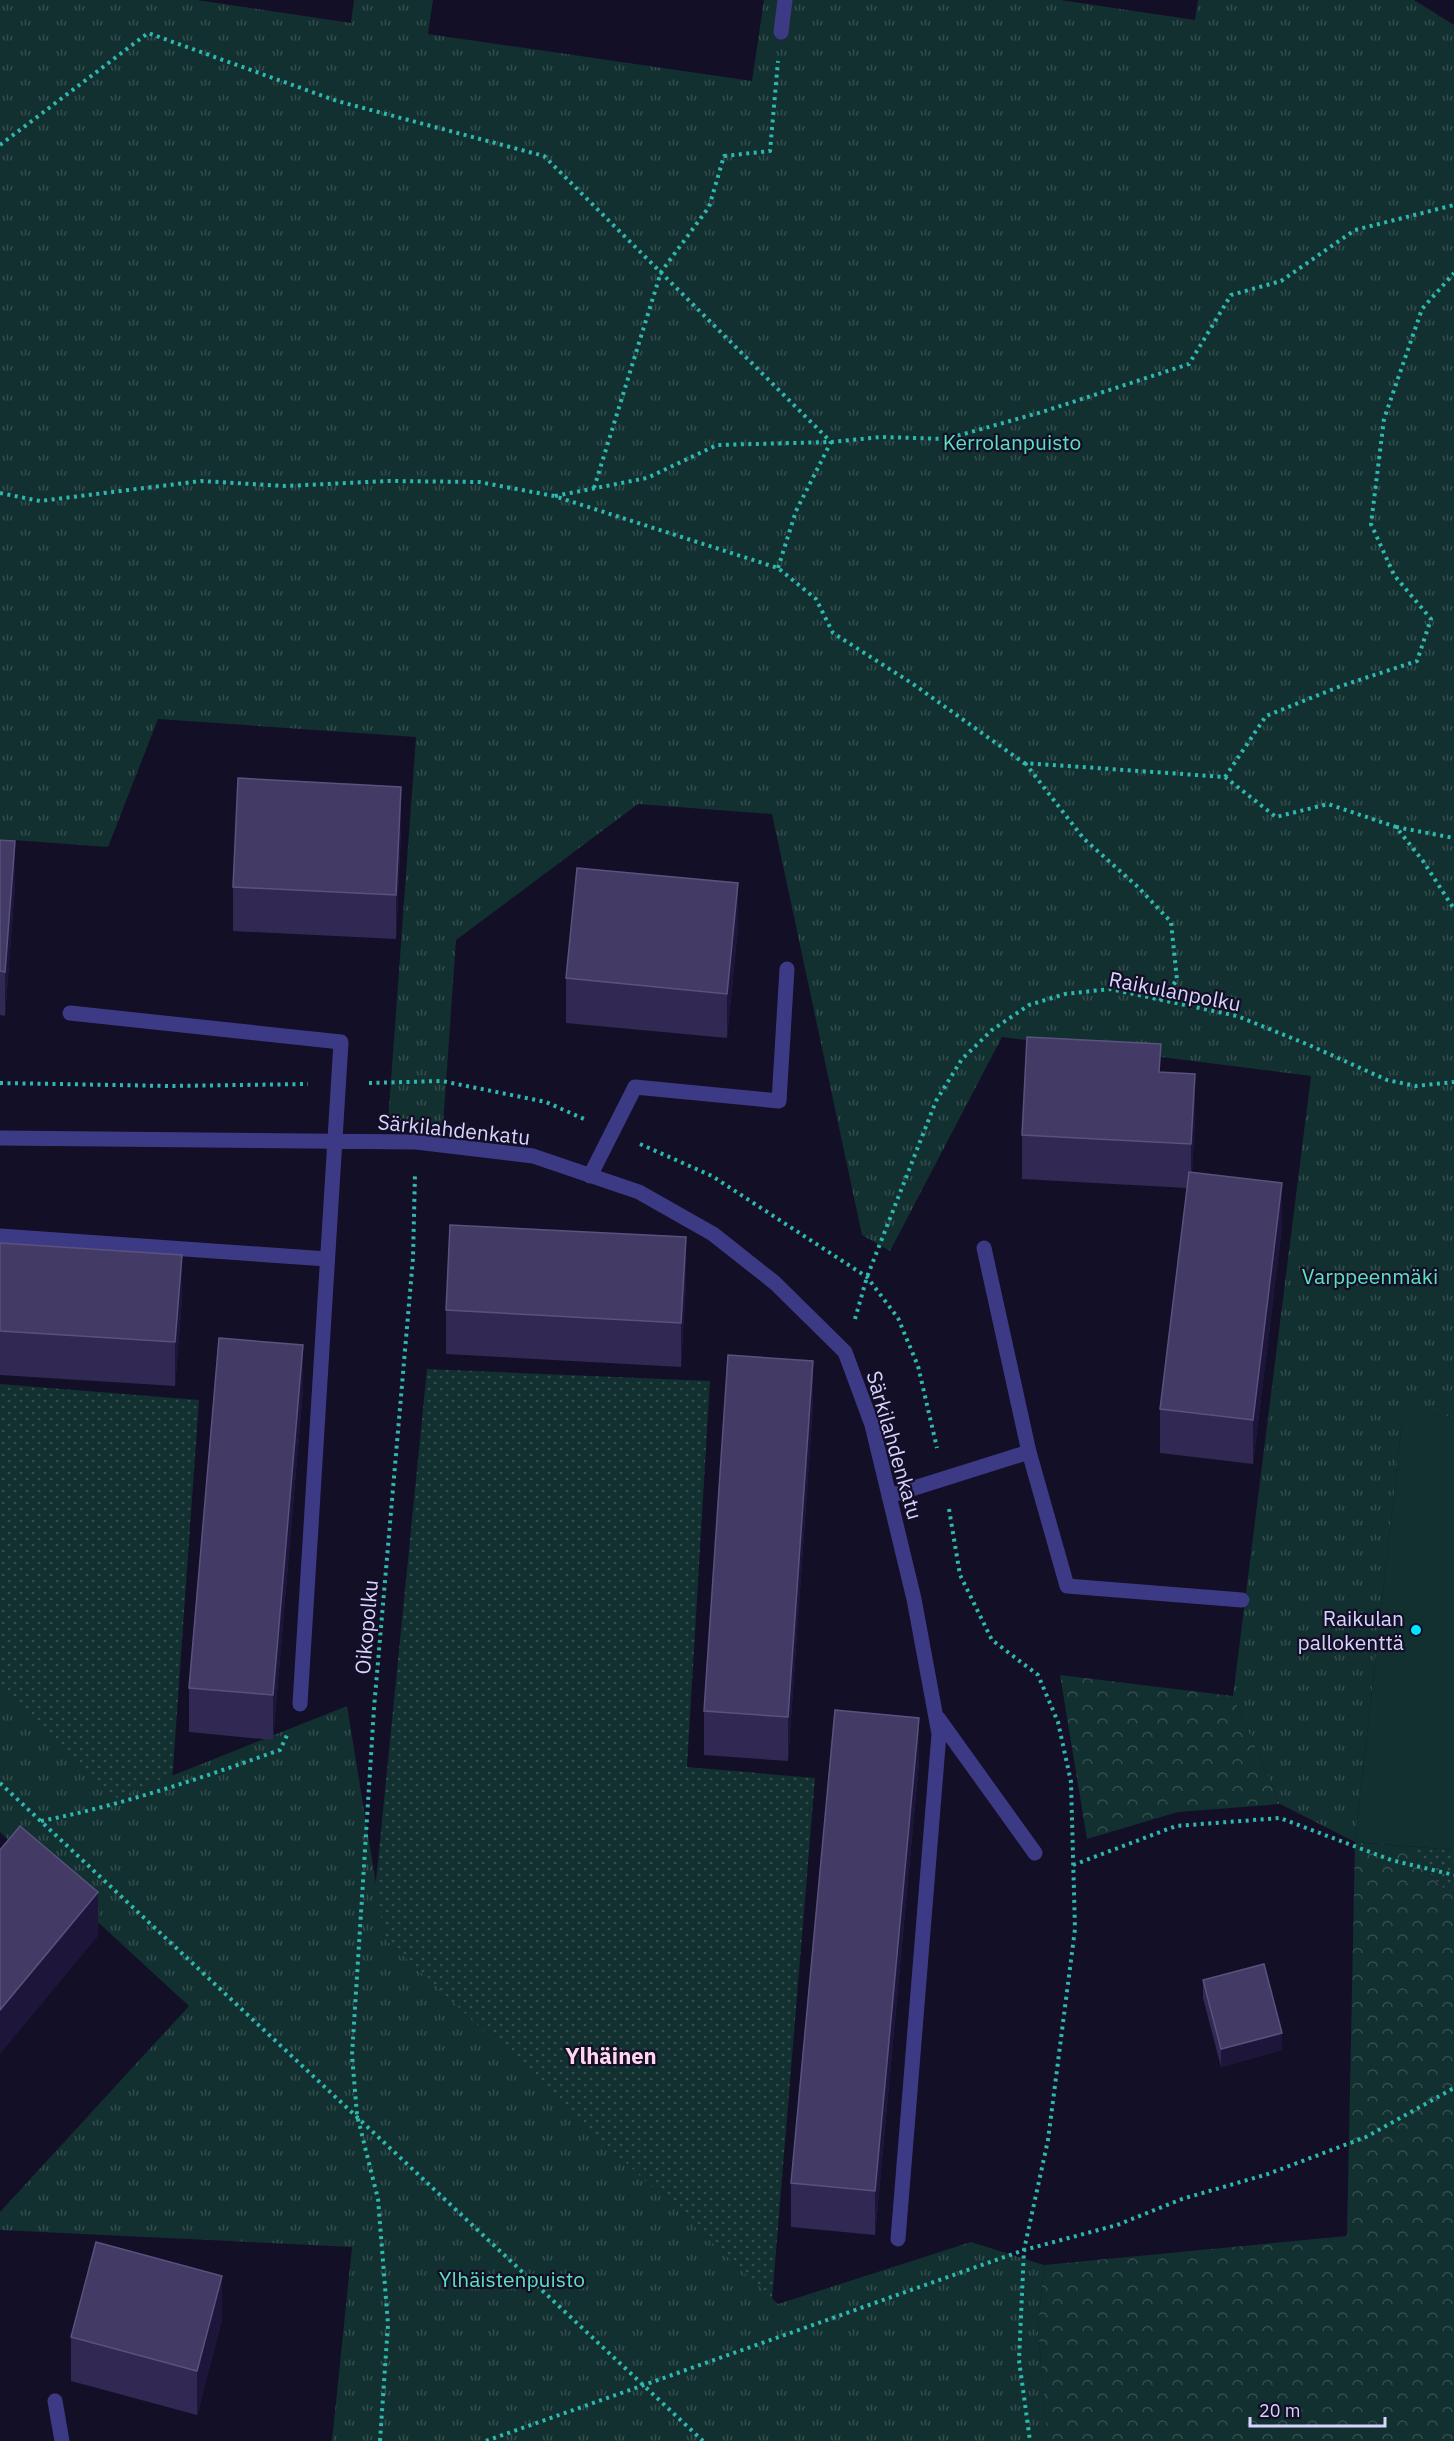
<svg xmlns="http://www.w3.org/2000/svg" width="1454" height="2441" viewBox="0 0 1454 2441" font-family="'IBM Plex Sans',sans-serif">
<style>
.grass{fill:url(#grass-dots)}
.forest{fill:url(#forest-crowns)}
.park{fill:url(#park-tufts)}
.pitch{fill:#12302f}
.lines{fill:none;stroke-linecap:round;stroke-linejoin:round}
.path{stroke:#2fb8b0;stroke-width:4;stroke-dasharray:3 4.5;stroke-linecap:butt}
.minor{stroke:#3d3a85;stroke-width:15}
.wall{fill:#312854}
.shaded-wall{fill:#1d163a}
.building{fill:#433a66;stroke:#5a527e;stroke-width:1.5}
.poi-dot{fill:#00e5ff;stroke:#130f26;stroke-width:2}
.labels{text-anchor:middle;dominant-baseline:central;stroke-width:4.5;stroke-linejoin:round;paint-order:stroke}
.park-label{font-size:21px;fill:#5fe0c0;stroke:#130f26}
.street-label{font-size:21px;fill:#d9d4ff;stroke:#130f26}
.poi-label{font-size:21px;fill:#d9d4ff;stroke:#130f26;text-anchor:end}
.neighbourhood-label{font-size:22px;font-weight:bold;fill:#ffd6f0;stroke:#130f26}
</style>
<defs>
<pattern id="grass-dots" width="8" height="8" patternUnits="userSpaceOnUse" patternTransform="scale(1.5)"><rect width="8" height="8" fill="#12302f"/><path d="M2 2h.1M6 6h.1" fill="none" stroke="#344d4e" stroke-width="1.8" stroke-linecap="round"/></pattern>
<pattern id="forest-crowns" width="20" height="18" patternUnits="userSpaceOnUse" patternTransform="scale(1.5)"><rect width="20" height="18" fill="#12302f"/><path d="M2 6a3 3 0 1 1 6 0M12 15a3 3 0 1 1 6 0" fill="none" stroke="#344d4e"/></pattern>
<pattern id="park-tufts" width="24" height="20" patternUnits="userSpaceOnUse" patternTransform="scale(1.5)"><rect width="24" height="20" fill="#12302f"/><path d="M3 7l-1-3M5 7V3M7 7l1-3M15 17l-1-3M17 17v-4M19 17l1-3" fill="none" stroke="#344d4e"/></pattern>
</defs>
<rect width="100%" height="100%" fill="#130f26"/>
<!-- grass -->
<path class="grass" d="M 427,1369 L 710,1381 L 687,1767 L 815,1778 L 770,2324 L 360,2042 Z
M 0,1384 L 199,1400 L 171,1797 L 101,1809 L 0,1759 Z
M 1404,1846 L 1454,1850 L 1454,1894 L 1446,1891 Z"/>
<!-- forest -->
<path class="forest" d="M 1060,1675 L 1233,1696 L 1280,1804 L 1178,1812 L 1087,1839 Z
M 1355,1842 L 1404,1846 L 1446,1891 L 1454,1894 L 1454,2441 L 1047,2441 L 1038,2326 L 1044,2265 L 1347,2236 Z"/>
<!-- park -->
<path class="park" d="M 0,0 L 197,0 L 351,23 L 354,0 L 433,0 L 428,34 L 752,81 L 764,0 L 1060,0 L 1195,20 L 1198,0 L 1414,0 L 1454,25 L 1454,1417 L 1403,1413 L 1355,1842 L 1280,1804 L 1233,1696 L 1311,1076 L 1002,1037 L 890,1251 L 862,1235 L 772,814 L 638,804 L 456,940 L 443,1126 L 388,1122 L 416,737 L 158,719 L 108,847 L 0,839 Z
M 0,1689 L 116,1798 L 347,1706 L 385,1939 L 778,2304 L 971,2242 L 1044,2265 L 1038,2326 L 1047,2441 L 332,2441 L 352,2247 L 0,2230 L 0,2212 L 189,2006 L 0,1832 Z"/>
<!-- pitch -->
<path class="pitch" d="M 1403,1412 L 1454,1417 L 1454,1850 L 1355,1842 Z"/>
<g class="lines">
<!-- path -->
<path class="path" d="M 0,145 L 148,33 L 337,101 L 544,156 L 831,442 L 796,511 L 778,568
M 594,488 L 661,272 L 709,207 L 724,156 L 770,151 L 778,61
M 0,493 L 40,501 L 201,481 L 285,486 L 388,481 L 479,482 L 554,496 L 778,568 L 816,599 L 833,633 L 913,684 L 1024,763 L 1225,777 L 1276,817 L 1328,804 L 1396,827 L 1423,861 L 1454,909
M 555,496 L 647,478 L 717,445 L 831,442 L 881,437 L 946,439 L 1042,412 L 1189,364 L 1231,295 L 1281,281 L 1355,230 L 1454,205
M 1025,763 L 1084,839 L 1138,887 L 1171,922 L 1177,980 L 1160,1001
M 1225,777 L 1266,716 L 1341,686 L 1417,661 L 1431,619 L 1394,575 L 1371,524 L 1384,419 L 1422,309 L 1454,273
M 1396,827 L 1454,838
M 0,1083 L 171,1086 L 308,1084
M 369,1083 L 442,1081 L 546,1102 L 584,1119
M 640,1144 L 712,1176 L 867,1277 L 898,1318 L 918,1366 L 937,1448
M 855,1319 L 867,1277 L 936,1101 L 962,1059 L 992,1030 L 1029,1005 L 1065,994 L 1110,989 L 1237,1016 L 1309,1045 L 1387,1080 L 1416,1086 L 1454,1082
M 949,1509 L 960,1575 L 992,1640 L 1038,1675 L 1058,1722 L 1071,1782 L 1075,1929 L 1048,2140 L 1024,2250 L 1019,2360 L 1030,2441
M 0,1783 L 703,2441
M 41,1821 C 123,1805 201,1778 280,1750 L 288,1733
M 1073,1865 L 1176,1826 L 1280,1818 L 1391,1860 L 1454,1875
M 380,2441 L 388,2324 L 378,2199 L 357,2115 L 352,2055 L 374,1708 L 413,1258 L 415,1173
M 486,2441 L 1024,2250 L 1117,2225 L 1182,2199 L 1268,2174 L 1366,2137 L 1454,2088"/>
<!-- minor -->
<path class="minor" d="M 781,32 L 785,0
M 70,1013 L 341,1042 L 300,1704
M 0,1138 L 416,1142 L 533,1156 L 639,1192 L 713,1234 L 775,1283 L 845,1352 L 872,1425 L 914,1599 L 939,1734 L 898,2239
M 590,1176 L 635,1087 L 779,1101 L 787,969
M 0,1236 L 327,1259
M 984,1248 L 1029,1452 L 1067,1586 L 1242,1600
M 889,1496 L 1029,1452
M 938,1718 L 1035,1853
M 55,2401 L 62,2441"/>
</g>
<!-- wall -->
<path class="wall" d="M 401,831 L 396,939 L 233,931 L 233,887 Z
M 0,840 L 15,885 L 5,1016 L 0,1015 Z
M 738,927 L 727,1038 L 566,1023 L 566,978 Z
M 1161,1072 L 1195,1118 L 1192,1172 L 1282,1227 L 1253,1464 L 1160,1453 L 1160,1409 L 1187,1188 L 1022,1179 L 1022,1135 Z
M 0,1243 L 182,1299 L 175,1386 L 0,1375 Z
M 686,1282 L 681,1367 L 446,1354 L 446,1310 Z
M 303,1389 L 273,1740 L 189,1732 L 189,1688 Z
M 813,1405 L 788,1761 L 704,1755 L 704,1711 Z
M 919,1762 L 875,2235 L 791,2227 L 791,2183 Z
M 1203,1980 L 1282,2050 L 1221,2067 L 1203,1998 Z
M 222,2320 L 197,2415 L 71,2381 L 71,2337 Z"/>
<!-- shaded-wall -->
<path class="shaded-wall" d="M 401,787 L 401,831 L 396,939 L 396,895 Z
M 15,841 L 15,885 L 5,1016 L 5,972 Z
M 738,883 L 738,927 L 727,1038 L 727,994 Z
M 1195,1074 L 1195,1118 L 1191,1188 L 1191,1144 Z
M 1282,1183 L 1282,1227 L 1253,1464 L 1253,1420 Z
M 686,1237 L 686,1282 L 681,1367 L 681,1323 Z
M 182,1255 L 182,1299 L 175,1386 L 175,1342 Z
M 303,1345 L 303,1389 L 273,1740 L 273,1695 Z
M 813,1361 L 813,1405 L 788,1761 L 788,1717 Z
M 919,1718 L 919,1762 L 875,2235 L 875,2191 Z
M 98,1892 L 98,1936 L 0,2054 L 0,2010 Z
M 1282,2033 L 1282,2050 L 1221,2067 L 1221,2049 Z
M 222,2276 L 222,2320 L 197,2415 L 197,2371 Z"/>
<!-- building -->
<path class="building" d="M 238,778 L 401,787 L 396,895 L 233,887 Z
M 0,840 L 15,841 L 5,972 L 0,971 Z
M 577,868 L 738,883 L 727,994 L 566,978 Z
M 1027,1037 L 1161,1044 L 1159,1072 L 1195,1074 L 1191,1144 L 1022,1135 Z
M 1189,1172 L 1282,1183 L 1253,1420 L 1160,1409 Z
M 450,1225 L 686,1237 L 681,1323 L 446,1310 Z
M 0,1243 L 182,1255 L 175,1342 L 0,1331 Z
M 219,1338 L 303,1345 L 273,1695 L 189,1688 Z
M 728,1355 L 813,1361 L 788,1717 L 704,1711 Z
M 835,1710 L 919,1718 L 875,2191 L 791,2183 Z
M 20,1826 L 98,1892 L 0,2010 L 0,1850 Z
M 1264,1964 L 1282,2033 L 1221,2049 L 1203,1980 Z
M 96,2242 L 222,2276 L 197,2371 L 71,2337 Z"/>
<!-- markers -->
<circle class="poi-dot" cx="1416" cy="1630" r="6"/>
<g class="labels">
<!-- park labels -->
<g class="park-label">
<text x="1012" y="442">Kerrolanpuisto</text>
<text x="1370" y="1276">Varppeenmäki</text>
<text x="512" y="2279">Ylhäistenpuisto</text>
</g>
<!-- street labels -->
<g class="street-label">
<text transform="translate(1175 991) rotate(11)">Raikulanpolku</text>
<text transform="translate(454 1129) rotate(6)">Särkilahdenkatu</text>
<text transform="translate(895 1445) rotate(74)">Särkilahdenkatu</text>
<text transform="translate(366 1627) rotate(-85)">Oikopolku</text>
</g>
<!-- poi labels -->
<g class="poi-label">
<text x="1404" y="1618">Raikulan<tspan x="1404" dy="24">pallokenttä</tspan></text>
</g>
<!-- neighbourhood labels -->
<g class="neighbourhood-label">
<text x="611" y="2055">Ylhäinen</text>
</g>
</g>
<!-- scale -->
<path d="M1250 2417v9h135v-9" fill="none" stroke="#d9d4ff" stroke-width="3"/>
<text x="1259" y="2417" font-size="18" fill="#d9d4ff" stroke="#130f26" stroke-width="4.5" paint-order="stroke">20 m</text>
</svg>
